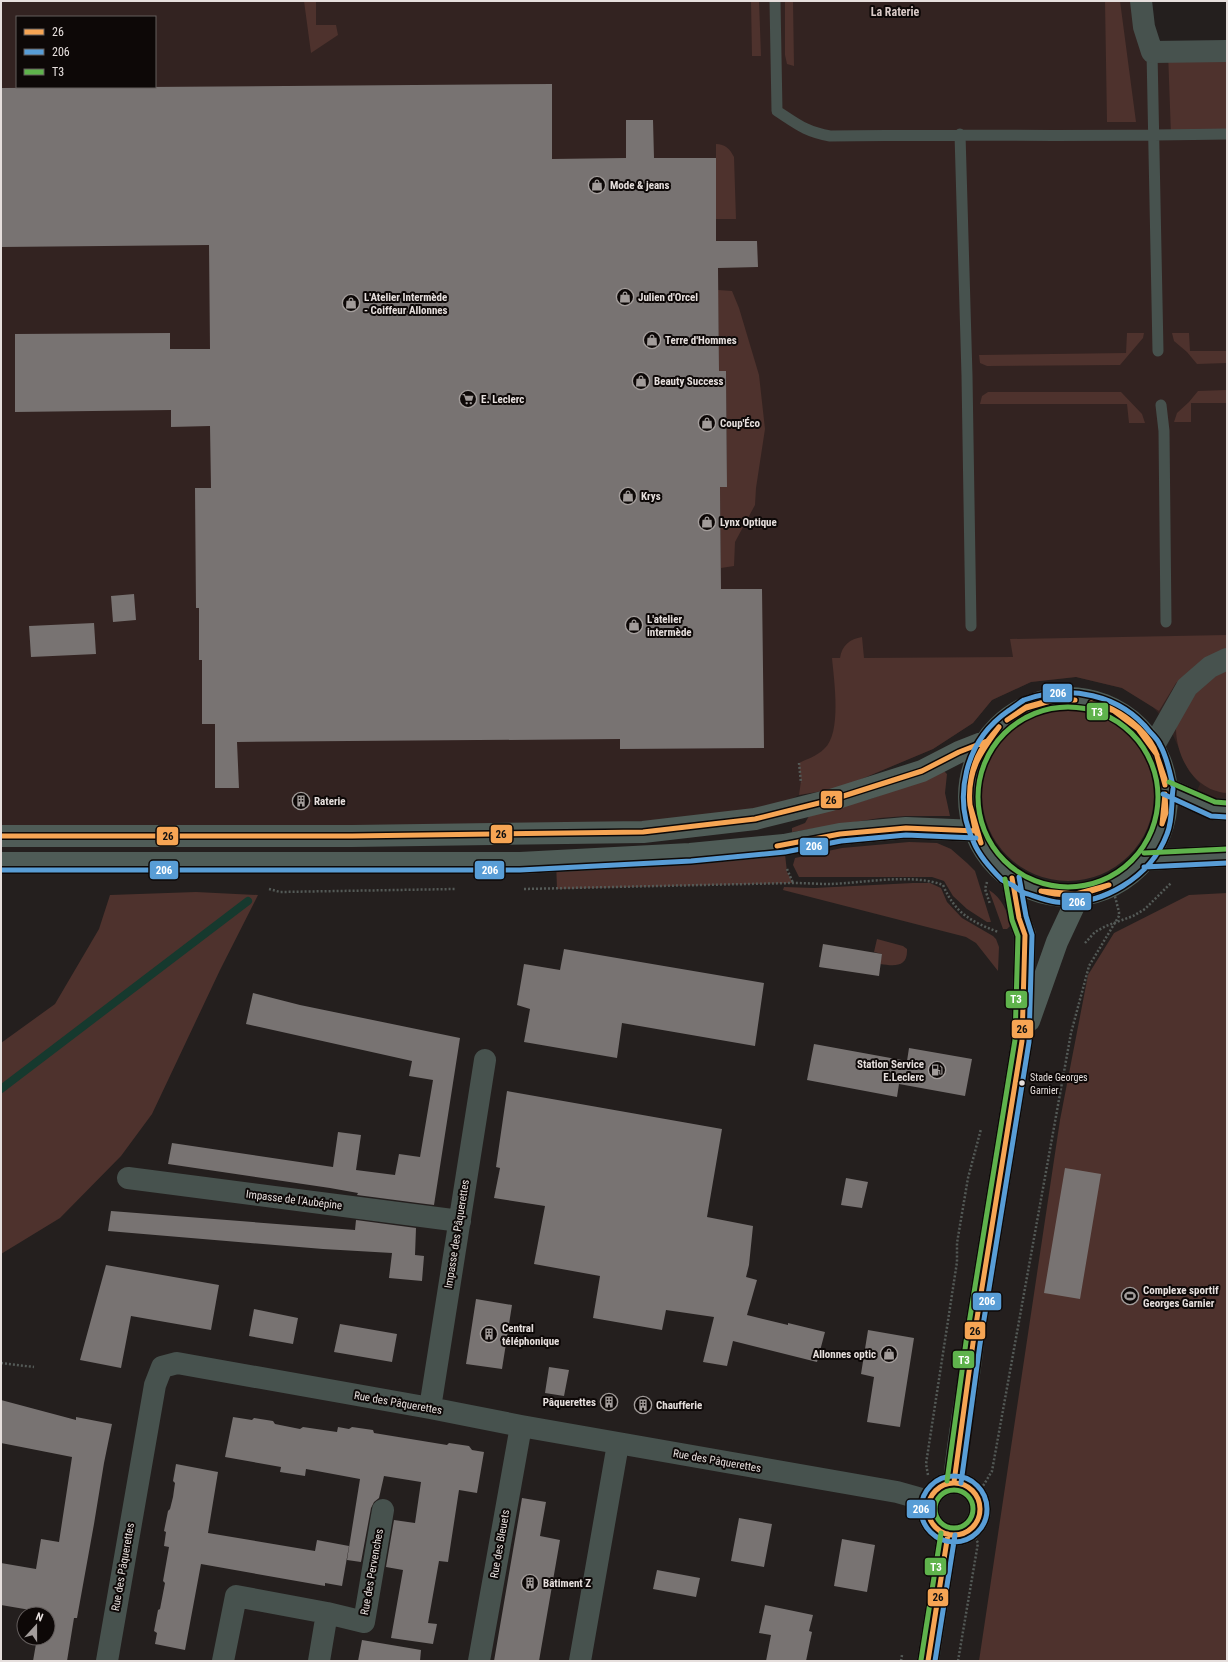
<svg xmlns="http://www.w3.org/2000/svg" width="1228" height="1662" viewBox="0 0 1228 1662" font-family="'Roboto Condensed',sans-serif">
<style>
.built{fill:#332321;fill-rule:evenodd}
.green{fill:#4e322d}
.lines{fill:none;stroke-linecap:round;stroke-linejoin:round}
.stream{stroke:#16392e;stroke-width:8}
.building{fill:#787372}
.path{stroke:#545a57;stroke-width:2.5;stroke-dasharray:2 2;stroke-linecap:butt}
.lane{stroke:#47524e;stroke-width:11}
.street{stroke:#47524e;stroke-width:22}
.secondary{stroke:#4f5c57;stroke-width:22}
.bus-1-casing{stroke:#0d0807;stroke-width:8}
.bus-2-casing{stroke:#0d0807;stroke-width:8}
.bus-3-casing{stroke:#0d0807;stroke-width:8}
.bus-1{stroke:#f6a554;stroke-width:5}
.bus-2{stroke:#589dd6;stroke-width:5}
.bus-3{stroke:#5fb34c;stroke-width:5}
.bus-dot{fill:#e6dfdd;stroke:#0d0807;stroke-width:1.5}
.labels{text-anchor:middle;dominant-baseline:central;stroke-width:4;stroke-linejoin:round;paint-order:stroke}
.bus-label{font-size:10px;fill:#e6dfdd;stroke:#0d0807;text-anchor:start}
.poi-label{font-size:11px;font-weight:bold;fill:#e6dfdd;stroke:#0d0807;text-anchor:start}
.street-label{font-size:11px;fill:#e6dfdd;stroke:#0d0807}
.neighbourhood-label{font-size:12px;font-weight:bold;fill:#d9cac7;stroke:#0d0807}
.line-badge{stroke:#0d0807;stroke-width:1.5}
.badge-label{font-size:11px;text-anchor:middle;font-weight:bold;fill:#fff}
.pale-badge-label{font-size:11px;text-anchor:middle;font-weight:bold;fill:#111}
</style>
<rect width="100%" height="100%" fill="#241f1e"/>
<!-- built -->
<path class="built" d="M 1,1 L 1141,1 L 1152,52 L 1227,51 L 1227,810 L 1192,801 L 1200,784 L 1189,771 L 1168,724 L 1152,706 L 1122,688 L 1076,677 L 1031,682 L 992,700 L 973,723 L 933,749 L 840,788 L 799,795 L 755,819 L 1,835 ZM 17,17 L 155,17 L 155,87 L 17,87 Z"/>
<!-- green -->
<path class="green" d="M 304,1 L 316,1 L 316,25 L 336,25 L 338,35 L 311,53 Z
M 751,1 L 759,1 L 761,56 L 752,56 Z
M 785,1 L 793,1 L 794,66 L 787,64 L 785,55 Z
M 1105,1 L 1120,1 L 1136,122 L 1107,122 Z
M 1227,51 L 1227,134 L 1171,135 L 1168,52 Z
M 716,144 C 725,144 730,149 734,157 L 736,219 L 716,219 Z
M 718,290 L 732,291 L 739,308 L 759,375 L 765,429 L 756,488 L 755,505 L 735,542 L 734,566 L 721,568 L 720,487 L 727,487 L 726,371 L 719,371 Z
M 1127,333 L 1144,333 L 1143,338 L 1120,365 L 987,366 L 980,363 L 979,355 L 1126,353 Z
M 1172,333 L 1189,333 L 1190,351 L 1227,351 L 1227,363 L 1197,364 L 1187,352 L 1174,341 Z
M 1227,390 L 1227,403 L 1191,403 L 1191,422 L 1174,422 L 1177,413 L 1189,402 L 1198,391 Z
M 988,392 L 1121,392 L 1142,414 L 1145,423 L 1129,423 L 1127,404 L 980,404 L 982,396 Z
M 1227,635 L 1227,649 L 1201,662 L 1176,683 L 1159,711 L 1122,688 L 1076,677 L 1031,682 L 992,700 L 973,723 L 933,749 L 840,788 L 799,795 L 801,781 L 799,763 C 807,759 817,756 824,749 C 842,733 834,681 832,658 L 840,658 C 842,645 850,639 862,637 L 864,658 L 1013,657 L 1010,639 Z
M 1227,668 L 1227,793 C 1196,791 1177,760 1176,730 C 1176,725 1189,698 1192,694 C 1199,686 1218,675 1227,668 Z
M982 795a86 86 0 1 1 172 0a86 86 0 1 1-172 0Z
M 944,771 L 947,774 L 945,793 L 950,816 L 906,816 L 880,818 L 792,832 L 792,828 L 805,823 L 809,816 L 873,798 Z
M 909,842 L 937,843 L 951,849 L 967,863 L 975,871 L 991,922 L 987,922 L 967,909 L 953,896 L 944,881 L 932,877 L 799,877 L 793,865 L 795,858 L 842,848 Z
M 784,845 L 787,872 L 793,883 L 557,889 L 556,861 Z
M 913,883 L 930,883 L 941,888 L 947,902 L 962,918 L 993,936 L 996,939 L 999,947 L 998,971 L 976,943 L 966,937 L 783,890 L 784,887 L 814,888 Z
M 989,890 C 1002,898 1008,912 1010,926 L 1007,929 L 1003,929 Z
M 196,892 L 258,895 L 220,970 L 152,1114 L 121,1156 L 60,1218 L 1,1254 L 1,1043 L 55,1004 L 99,929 L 110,895 Z
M 1227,893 L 1227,1661 L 979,1661 L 1060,1120 L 1088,975 L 1114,933 L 1189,895 Z
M 877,939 L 903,946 L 907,949 C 908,968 894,966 880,964 L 882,954 L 874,952 Z"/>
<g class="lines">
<!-- stream -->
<path class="stream" d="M 1,1089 L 248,901"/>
</g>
<!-- building -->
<path class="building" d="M 552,84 L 552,159 L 626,158 L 626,120 L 653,120 L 654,158 L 716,158 L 716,241 L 757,241 L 758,267 L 718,268 L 719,371 L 726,371 L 727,487 L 720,487 L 721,589 L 762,589 L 764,748 L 620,749 L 620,739 L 237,742 L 239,788 L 215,788 L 215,724 L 202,724 L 202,660 L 199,660 L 199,608 L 196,608 L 195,488 L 211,488 L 210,426 L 171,427 L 171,410 L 15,412 L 15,334 L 170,333 L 170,349 L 210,349 L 209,245 L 1,247 L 1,88 Z
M 134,594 L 136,620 L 113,622 L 111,596 Z
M 94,623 L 96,654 L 31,657 L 29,626 Z
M 823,944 L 882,954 L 879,976 L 819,967 Z
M 564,949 L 764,983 L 755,1046 L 622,1023 L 617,1058 L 524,1042 L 530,1009 L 517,1005 L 524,964 L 560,970 Z
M 253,993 L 300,1005 L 460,1038 L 434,1205 L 418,1203 L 418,1201 L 418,1203 L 357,1195 L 358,1193 L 330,1188 L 168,1164 L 172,1143 L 333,1167 L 338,1132 L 361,1135 L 356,1170 L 395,1175 L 399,1154 L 420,1157 L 433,1080 L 409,1076 L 412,1061 L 246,1024 Z
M 814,1044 L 907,1061 L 909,1048 L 972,1059 L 965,1096 L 899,1084 L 897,1097 L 807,1080 Z
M 507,1091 L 722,1129 L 707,1217 L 753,1226 L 749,1265 L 746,1277 L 757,1280 L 747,1315 L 788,1325 L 788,1323 L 825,1332 L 817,1362 L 733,1341 L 727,1366 L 703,1362 L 714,1317 L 666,1310 L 662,1330 L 593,1318 L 600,1276 L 534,1264 L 545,1206 L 494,1198 L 500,1168 L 496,1167 Z
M 1065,1168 L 1101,1174 L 1080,1299 L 1044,1293 Z
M 846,1178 L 868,1182 L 862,1208 L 841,1205 Z
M 111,1211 L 355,1230 L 356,1220 L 416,1228 L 415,1255 L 424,1256 L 422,1281 L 389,1278 L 392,1253 L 323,1249 L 108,1231 Z
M 106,1265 L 219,1285 L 211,1330 L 131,1316 L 121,1368 L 80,1360 Z
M 476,1299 L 512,1305 L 502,1369 L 466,1364 Z
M 254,1309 L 298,1318 L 293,1344 L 249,1336 Z
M 340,1324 L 397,1334 L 392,1362 L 334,1352 Z
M 868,1330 L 914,1338 L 900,1427 L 867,1422 L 874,1377 L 861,1374 Z
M 549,1367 L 569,1370 L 564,1396 L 545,1393 Z
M 1,1400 L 76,1420 L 76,1417 L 112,1424 L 104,1463 L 94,1524 L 77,1618 L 74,1618 L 67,1661 L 33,1661 L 37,1638 L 48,1638 L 48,1614 L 42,1614 L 42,1612 L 1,1605 L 1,1563 L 36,1569 L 41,1539 L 59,1542 L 72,1457 L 1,1443 Z
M 233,1417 L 252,1420 L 254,1418 L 273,1421 L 275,1424 L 300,1429 L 303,1427 L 337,1432 L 338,1427 L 349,1429 L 352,1427 L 373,1430 L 374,1433 L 447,1445 L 449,1443 L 469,1446 L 472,1450 L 484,1452 L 477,1493 L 459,1490 L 448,1562 L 439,1561 L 428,1623 L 437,1624 L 433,1644 L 391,1638 L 403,1570 L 386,1567 L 394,1520 L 415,1523 L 421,1482 L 384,1476 L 379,1498 L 374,1502 L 371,1508 L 361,1562 L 347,1560 L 360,1479 L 306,1469 L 305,1476 L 280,1472 L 281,1467 L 225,1457 Z
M 176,1464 L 218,1472 L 208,1533 L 315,1551 L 317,1540 L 349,1546 L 342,1586 L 325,1583 L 325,1586 L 201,1564 L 185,1650 L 155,1644 L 157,1633 L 154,1631 L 158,1610 L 160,1609 L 165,1583 L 163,1581 L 169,1547 L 164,1546 L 166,1532 L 164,1531 L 168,1511 L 170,1509 L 173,1497 L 175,1483 L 173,1481 Z
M 522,1498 L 546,1502 L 540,1536 L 560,1540 L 539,1661 L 494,1661 Z
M 739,1518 L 772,1524 L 764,1567 L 731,1561 Z
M 842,1539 L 875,1545 L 867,1592 L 834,1586 Z
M 657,1570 L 700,1578 L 696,1597 L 653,1589 Z
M 765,1605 L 813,1615 L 809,1631 L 812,1632 L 806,1661 L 766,1661 L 771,1635 L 759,1633 Z
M 362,1640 L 421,1650 L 420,1661 L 358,1661 Z"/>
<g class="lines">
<!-- path -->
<path class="path" d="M 799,763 L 801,783
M 787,869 L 793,883
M 987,882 L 985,889 L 990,904
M 269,889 L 280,892 L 455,889
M 524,889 L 793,883 C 805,883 818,884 830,884 C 864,883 912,873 943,885 C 955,913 970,921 998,932
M 1085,943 L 1095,932 L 1106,926 L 1133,916 L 1145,909 L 1171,883
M 1,1363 L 34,1367
M 928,1475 L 926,1464 L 957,1262 L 957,1243 L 968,1178 L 981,1129
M 977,1496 L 992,1471 L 1071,1033 L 1089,966 L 1119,916 L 1119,912 L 1112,885
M 901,1661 L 902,1655
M 958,1661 L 978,1543 L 973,1534"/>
<!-- lane -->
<path class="lane" d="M 775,1 L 777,111 C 797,124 806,132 830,136 C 962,134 1095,137 1227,134
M 1152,52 L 1158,351
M 960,134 L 967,376 L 971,626
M 1161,405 L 1164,431 L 1166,622"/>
<!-- street -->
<path class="street" d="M 1141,1 L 1144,27 L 1152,52 L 1227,51
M 1153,747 L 1187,687 L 1210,667 L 1227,659
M 128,1178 L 460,1221
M 430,1408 L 485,1060
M 327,1613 L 364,1622 L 383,1510
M 107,1661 L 155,1385 L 162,1367 L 177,1363 L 430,1408 L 521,1426 L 897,1492 L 929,1501
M 223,1661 L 236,1596 L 327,1613 L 319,1661
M 479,1661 L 521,1426
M 580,1661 L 618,1444"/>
<!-- secondary -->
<path class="secondary" d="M969 797a99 99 0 1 1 198 0a99 99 0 1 1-198 0Z
M 1166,788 L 1213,809 L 1227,810
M 1,836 L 352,836 L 643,832 L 755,819 L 831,800 L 922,771 L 959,752 L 987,741
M 1144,860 L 1227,856
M 1,863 L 520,863 L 690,854 L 784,845 L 840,834 L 906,828 L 976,831
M 1029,1021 L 1057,942 L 1079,895
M 954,1482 C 958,1436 968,1390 973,1343 L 1022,1041 L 1025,935 L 1019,918 L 1012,878
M928 1509a26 26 0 1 1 52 0a26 26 0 1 1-52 0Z
M 928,1661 L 948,1534"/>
<defs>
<path id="bus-1" d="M 1091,703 C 1098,705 1106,706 1112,709 C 1130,718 1150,735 1157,755
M 1091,703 L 1114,711 L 1138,729 L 1157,755
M 1007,720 L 1026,707 L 1055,699 L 1075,700
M 1007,720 L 1026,708 L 1054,700 L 1075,700
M 1157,756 L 1165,779 L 1165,785
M 1157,756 L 1165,785
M 970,805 L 981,843
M 970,805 L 975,829 L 981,843
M 970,805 C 968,788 972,765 981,750 C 986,742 993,734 999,727
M 970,805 C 967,771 980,753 999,727
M 1162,824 L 1165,794
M 1162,824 L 1166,813 L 1165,794
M 1,836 L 352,836 L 643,832 L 755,819 L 831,800 L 922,771 L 959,752 L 987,741
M 777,846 L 840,834 L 906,828 L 976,831
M 1041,891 L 1076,894 L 1109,885
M 1041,891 C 1068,898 1084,895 1109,885
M 954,1482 L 973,1343 L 1022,1041 L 1025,935 L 1019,918 L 1012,878
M928 1509a26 26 0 1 1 52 0a26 26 0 1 1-52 0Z
M 928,1661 L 948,1534"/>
<path id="bus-2" d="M 1173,786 C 1170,773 1167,757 1160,745 C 1158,740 1154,736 1150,732 C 1120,694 1069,684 1024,700 C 1019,703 1013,708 1008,711 C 965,741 952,797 974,843 C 980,857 991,869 1002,880 C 1005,882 1010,884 1014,886 C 1018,889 1022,893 1028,894 C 1037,897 1047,901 1056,902 C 1102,907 1151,877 1167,834 C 1173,820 1171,804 1173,789
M 1163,794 L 1211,816 L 1227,817
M 1144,867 L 1227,863
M 1,870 L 520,870 L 691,861 L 785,852 L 841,841 L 906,835 L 976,838
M921 1509a33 33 0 1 1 66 0a33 33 0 1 1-66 0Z
M 961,1483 L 980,1344 L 1029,1042 L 1032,935 L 1026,916 L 1019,877
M 935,1661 L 955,1535"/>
<path id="bus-3" d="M978 797a90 90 0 1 1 180 0a90 90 0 1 1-180 0Z
M 1169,782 L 1215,802 L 1227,803
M 1144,853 L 1227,849
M 947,1481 L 966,1342 L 1015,1040 L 1018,936 L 1012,920 L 1005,879
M935 1509a19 19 0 1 1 38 0a19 19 0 1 1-38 0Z
M 921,1660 L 941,1533"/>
</defs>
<!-- bus-1 casing -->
<use href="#bus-1" class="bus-1-casing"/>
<!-- bus-2 casing -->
<use href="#bus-2" class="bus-2-casing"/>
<!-- bus-3 casing -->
<use href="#bus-3" class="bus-3-casing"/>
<!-- bus-1 -->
<use href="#bus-1" class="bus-1"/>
<!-- bus-2 -->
<use href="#bus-2" class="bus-2"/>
<!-- bus-3 -->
<use href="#bus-3" class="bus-3"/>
</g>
<!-- icons -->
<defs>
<symbol id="shop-ring" viewBox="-11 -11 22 22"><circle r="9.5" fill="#0d0807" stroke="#a29c9a" stroke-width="1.5"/><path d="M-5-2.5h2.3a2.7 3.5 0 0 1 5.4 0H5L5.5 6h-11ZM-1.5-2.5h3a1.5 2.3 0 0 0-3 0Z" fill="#a29c9a"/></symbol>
<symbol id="supermarket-ring" viewBox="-11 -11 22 22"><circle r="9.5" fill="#0d0807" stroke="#a29c9a" stroke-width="1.5"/><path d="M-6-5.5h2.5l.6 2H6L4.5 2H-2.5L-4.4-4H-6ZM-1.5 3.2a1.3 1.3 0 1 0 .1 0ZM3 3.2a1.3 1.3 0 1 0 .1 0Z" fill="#a29c9a"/></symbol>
<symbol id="building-ring" viewBox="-11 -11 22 22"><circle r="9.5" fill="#0d0807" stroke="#a29c9a" stroke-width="1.5"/><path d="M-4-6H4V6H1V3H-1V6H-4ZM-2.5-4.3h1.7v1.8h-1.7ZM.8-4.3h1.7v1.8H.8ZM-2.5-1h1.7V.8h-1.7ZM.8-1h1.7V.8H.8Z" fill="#a29c9a"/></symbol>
<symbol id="fuel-ring" viewBox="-11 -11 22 22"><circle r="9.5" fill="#0d0807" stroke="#a29c9a" stroke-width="1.5"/><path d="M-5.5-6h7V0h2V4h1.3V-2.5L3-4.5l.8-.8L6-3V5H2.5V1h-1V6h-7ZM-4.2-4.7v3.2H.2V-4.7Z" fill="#a29c9a"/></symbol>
<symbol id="stadium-ring" viewBox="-11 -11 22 22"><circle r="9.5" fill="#0d0807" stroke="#a29c9a" stroke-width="1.5"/><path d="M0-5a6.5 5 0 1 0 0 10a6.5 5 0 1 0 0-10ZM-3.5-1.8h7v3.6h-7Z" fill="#a29c9a"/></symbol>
</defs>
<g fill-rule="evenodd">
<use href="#shop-ring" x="587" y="175" width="20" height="20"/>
<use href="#shop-ring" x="615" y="287" width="20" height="20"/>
<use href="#shop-ring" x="341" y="293" width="20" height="20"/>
<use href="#shop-ring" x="642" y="330" width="20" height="20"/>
<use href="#shop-ring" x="631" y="371" width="20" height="20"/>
<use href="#supermarket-ring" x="458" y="389" width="20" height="20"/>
<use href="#shop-ring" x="697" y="413" width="20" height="20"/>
<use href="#shop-ring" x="618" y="486" width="20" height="20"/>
<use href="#shop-ring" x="697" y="512" width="20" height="20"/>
<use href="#shop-ring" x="624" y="615" width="20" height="20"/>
<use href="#building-ring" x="291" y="791" width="20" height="20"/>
<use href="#fuel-ring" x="927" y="1060" width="20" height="20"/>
<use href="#stadium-ring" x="1120" y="1286" width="20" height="20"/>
<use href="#building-ring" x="479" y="1324" width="20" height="20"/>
<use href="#shop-ring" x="879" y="1344" width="20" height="20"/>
<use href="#building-ring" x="599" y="1392" width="20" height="20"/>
<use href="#building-ring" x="633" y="1395" width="20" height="20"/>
<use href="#building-ring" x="520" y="1573" width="20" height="20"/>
</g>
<!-- markers -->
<circle class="bus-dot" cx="1022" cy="1083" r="3.5"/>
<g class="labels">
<!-- bus labels -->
<g class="bus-label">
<text x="1030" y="1077">Stade Georges<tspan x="1030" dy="13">Garnier</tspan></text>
</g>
<!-- poi labels -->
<g class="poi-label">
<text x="610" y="185">Mode &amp; jeans</text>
<text x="364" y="297">L'Atelier Intermède<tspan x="364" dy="13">- Coiffeur Allonnes</tspan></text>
<text x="638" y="297">Julien d'Orcel</text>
<text x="665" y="340">Terre d'Hommes</text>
<text x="654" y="381">Beauty Success</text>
<text x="481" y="399">E. Leclerc</text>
<text x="720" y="423">Coup'Éco</text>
<text x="641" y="496">Krys</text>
<text x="720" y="522">Lynx Optique</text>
<text x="647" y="619">L'atelier<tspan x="647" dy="13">intermède</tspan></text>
<text x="314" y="801">Raterie</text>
<text x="924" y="1064" text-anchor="end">Station Service<tspan x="924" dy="13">E.Leclerc</tspan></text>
<text x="1143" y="1290">Complexe sportif<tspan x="1143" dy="13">Georges Garnier</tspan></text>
<text x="502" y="1328">Central<tspan x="502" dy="13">téléphonique</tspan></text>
<text x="876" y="1354" text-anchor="end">Allonnes optic</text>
<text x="596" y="1402" text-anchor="end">Pâquerettes</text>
<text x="656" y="1405">Chaufferie</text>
<text x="543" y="1583">Bâtiment Z</text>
</g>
<!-- street labels -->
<g class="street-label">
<text transform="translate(294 1200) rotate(7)">Impasse de l'Aubépine</text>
<text transform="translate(457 1234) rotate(-81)">Impasse des Pâquerettes</text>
<text transform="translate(398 1403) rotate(10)">Rue des Pâquerettes</text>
<text transform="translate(717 1461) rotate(10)">Rue des Pâquerettes</text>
<text transform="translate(500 1544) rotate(-80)">Rue des Bleuets</text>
<text transform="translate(123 1567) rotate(-80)">Rue des Pâquerettes</text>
<text transform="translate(372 1572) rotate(-80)">Rue des Pervenches</text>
</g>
<!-- neighbourhood labels -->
<g class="neighbourhood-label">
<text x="895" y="12">La Raterie</text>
</g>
</g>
<g class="line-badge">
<rect x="1042" y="683" width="31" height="20" rx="4" fill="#589dd6"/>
<rect x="1086" y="702" width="23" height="19" rx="4" fill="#5fb34c"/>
<rect x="820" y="790" width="23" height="19" rx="4" fill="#f6a554"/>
<rect x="490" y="824" width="23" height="20" rx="4" fill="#f6a554"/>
<rect x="156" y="826" width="23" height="20" rx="4" fill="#f6a554"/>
<rect x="799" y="837" width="30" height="19" rx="4" fill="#589dd6"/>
<rect x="149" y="860" width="30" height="20" rx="4" fill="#589dd6"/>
<rect x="474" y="860" width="31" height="20" rx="4" fill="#589dd6"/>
<rect x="1061" y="892" width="31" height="19" rx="4" fill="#589dd6"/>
<rect x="1005" y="990" width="23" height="19" rx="4" fill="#5fb34c"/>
<rect x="1011" y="1019" width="23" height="20" rx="4" fill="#f6a554"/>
<rect x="972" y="1292" width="30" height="19" rx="4" fill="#589dd6"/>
<rect x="964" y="1321" width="22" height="19" rx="4" fill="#f6a554"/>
<rect x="952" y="1350" width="23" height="19" rx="4" fill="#5fb34c"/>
<rect x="906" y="1499" width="30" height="20" rx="4" fill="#589dd6"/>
<rect x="924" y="1557" width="23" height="19" rx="4" fill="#5fb34c"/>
<rect x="927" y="1588" width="22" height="19" rx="4" fill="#f6a554"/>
</g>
<g class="badge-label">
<text x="1058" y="697">206</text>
<text x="1097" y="716">T3</text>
<text x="814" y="850">206</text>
<text x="164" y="874">206</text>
<text x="490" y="874">206</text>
<text x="1077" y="906">206</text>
<text x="1016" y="1003">T3</text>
<text x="987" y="1305">206</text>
<text x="964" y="1364">T3</text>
<text x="921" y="1513">206</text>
<text x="936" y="1571">T3</text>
</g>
<g class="pale-badge-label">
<text x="831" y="804">26</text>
<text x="501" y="838">26</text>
<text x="168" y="840">26</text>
<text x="1022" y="1033">26</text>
<text x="975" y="1335">26</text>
<text x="938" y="1601">26</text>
</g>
<!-- border -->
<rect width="1228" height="1662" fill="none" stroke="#e6dfdd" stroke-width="4"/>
<!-- legend -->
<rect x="16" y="16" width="140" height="72" fill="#0d0807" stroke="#645e5d"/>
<rect x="24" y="29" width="20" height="6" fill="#f6a554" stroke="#645e5d"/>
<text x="52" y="36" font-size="12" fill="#e6dfdd">26</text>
<rect x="24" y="49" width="20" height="6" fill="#589dd6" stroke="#645e5d"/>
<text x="52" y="56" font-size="12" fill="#e6dfdd">206</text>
<rect x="24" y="69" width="20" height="6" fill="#5fb34c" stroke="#645e5d"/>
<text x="52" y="76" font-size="12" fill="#e6dfdd">T3</text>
<!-- north arrow -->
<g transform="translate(36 1626) rotate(21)"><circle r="19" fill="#0d0807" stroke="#645e5d"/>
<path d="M0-3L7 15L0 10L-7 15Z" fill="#a29c9a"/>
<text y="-6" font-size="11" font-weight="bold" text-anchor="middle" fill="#e6dfdd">N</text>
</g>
</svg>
